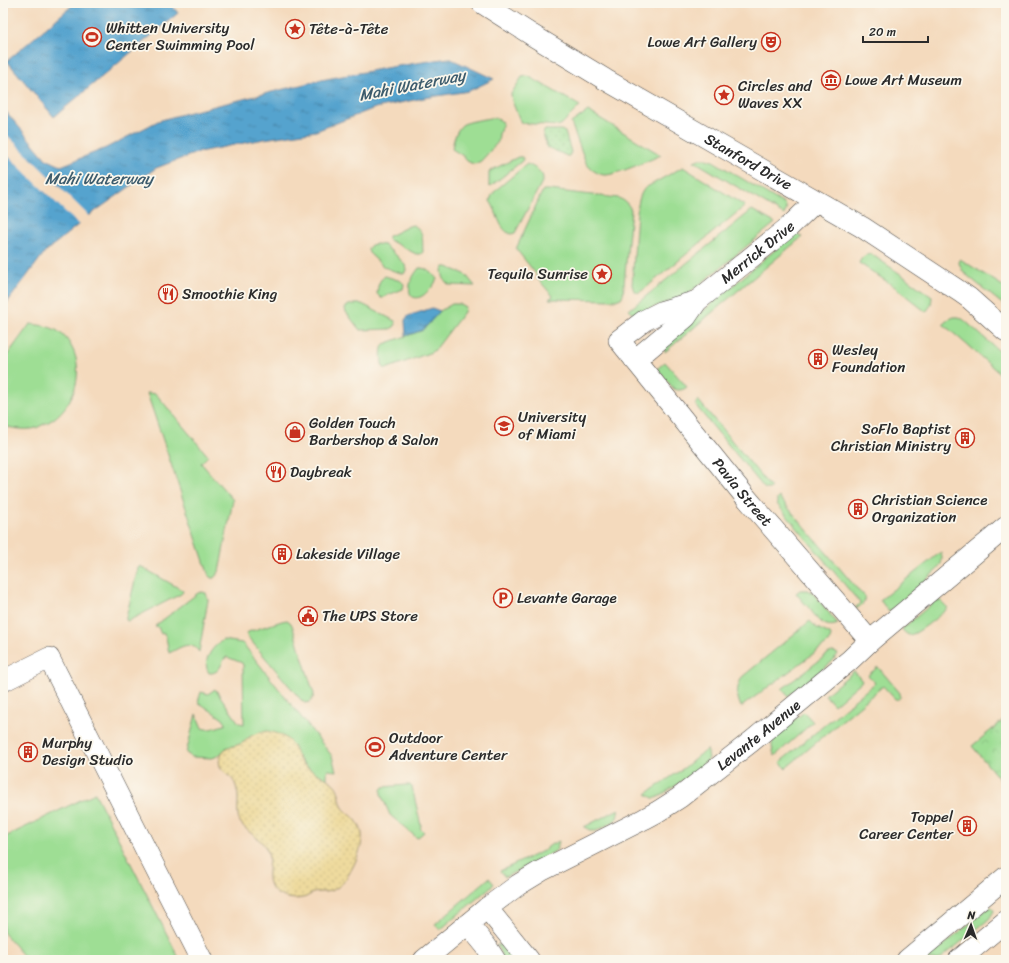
<svg xmlns="http://www.w3.org/2000/svg" width="1009" height="963" viewBox="0 0 1009 963" font-family="Sriracha,sans-serif">
<style>
.grass{fill:#9ede94;stroke:#648460}
.sand{fill:url(#sand-dots);stroke:#8c8264}
.park{fill:url(#park-crowns);stroke:#648460}
.garden{fill:url(#garden-dots);stroke:#648460}
.water{fill:url(#water-ripples);stroke:#40677c}
.pier{fill:#f4dabd}
.lines{fill:none;stroke-linecap:round;stroke-linejoin:round}
.minor-casing{stroke:#494541;stroke-width:22}
.minor{stroke:#fff;stroke-width:21}
.labels{text-anchor:middle;dominant-baseline:central;stroke-width:3.5;stroke-linejoin:round;paint-order:stroke}
.poi-label{font-size:15px;fill:#2b2b2b;stroke:#fbf7ec;text-anchor:start}
.street-label{font-size:15px;fill:#2b2b2b;stroke:#fbf7ec}
.water-label{font-size:16px;font-style:italic;fill:#3c5b6c;stroke:#fbf7ec}
</style>
<defs>
<pattern id="sand-dots" width="8" height="8" patternUnits="userSpaceOnUse"><rect width="8" height="8" fill="#eeda9e"/><path d="M2 2h.1M6 6h.1" fill="none" stroke="#cb8" stroke-width="1.8" stroke-linecap="round"/></pattern>
<pattern id="park-crowns" width="20" height="18" patternUnits="userSpaceOnUse"><rect width="20" height="18" fill="#9ede94"/><path d="M2 6a3 3 0 1 1 6 0M12 15a3 3 0 1 1 6 0" fill="none" stroke="#88bf80"/></pattern>
<pattern id="garden-dots" width="8" height="8" patternUnits="userSpaceOnUse"><rect width="8" height="8" fill="#9ede94"/><path d="M2 2h.1M6 6h.1" fill="none" stroke="#88bf80" stroke-width="1.8" stroke-linecap="round"/></pattern>
<pattern id="water-ripples" width="26" height="14" patternUnits="userSpaceOnUse"><rect width="26" height="14" fill="#55a3ce"/><path d="M2 4q2-2 4 0t4 0M15 11q2-2 4 0t4 0" fill="none" stroke="#4785a7"/></pattern>
</defs>
<rect width="100%" height="100%" fill="#fbf7ec"/>
<filter id="ink" filterUnits="userSpaceOnUse"><feTurbulence type="fractalNoise" baseFrequency=".025" numOctaves="2"/><feDisplacementMap in="SourceGraphic" scale="8" xChannelSelector="R" yChannelSelector="G"/><feConvolveMatrix kernelMatrix="1 2 1 2 8 2 1 2 1" color-interpolation-filters="sRGB"/></filter>
<filter id="wash" filterUnits="userSpaceOnUse"><feTurbulence type="fractalNoise" baseFrequency=".012" numOctaves="4" result="noise"/><feDisplacementMap in="SourceGraphic" scale="16" xChannelSelector="R" yChannelSelector="G"/><feGaussianBlur stdDeviation="0.9" result="paint"/><feColorMatrix in="noise" values="0 0 0 0 0 0 0 0 0 0 0 0 0 0 0 0 0 1.4 0 .05"/><feComposite in="paint" operator="in"/></filter>
<g filter="url(#wash)">
<rect width="100%" height="100%" fill="#f4dabd"/>
<!-- grass -->
<path class="grass" d="M 528,76 L 580,106 L 562,124 L 558,126 L 521,123 L 512,101 L 511,94 L 522,77 Z
M 588,111 L 661,155 C 650,160 614,176 604,175 C 597,174 590,169 586,163 L 571,123 Z
M 490,118 L 495,118 L 503,122 L 499,134 L 498,142 L 481,161 L 475,164 L 471,163 L 467,161 L 463,156 L 452,149 C 453,142 456,130 462,125 C 466,122 484,119 490,118 Z
M 518,157 L 522,157 L 523,159 L 522,161 L 491,186 L 490,187 L 489,186 L 489,173 L 490,171 Z
M 699,159 L 706,159 L 713,161 L 784,204 L 786,206 L 786,210 L 784,215 L 694,161 Z
M 527,164 C 534,167 544,172 543,180 L 515,233 L 511,234 C 498,230 498,211 490,201 L 492,195 L 496,190 Z
M 683,167 L 745,206 L 643,290 C 639,293 638,293 634,291 L 632,285 L 637,213 C 638,204 639,195 645,188 Z
M 543,190 L 549,190 L 618,198 C 624,200 628,203 631,210 L 623,295 L 621,298 L 616,300 L 549,299 L 553,296 L 536,277 L 537,275 L 516,249 Z
M 752,210 L 775,223 L 688,294 L 634,315 L 629,310 Z
M 413,225 C 425,231 422,240 423,252 L 421,254 L 416,254 L 389,240 L 388,238 L 388,236 L 391,235 L 409,226 Z
M 795,233 L 802,237 L 665,352 L 663,345 Z
M 377,244 L 384,245 L 397,256 L 405,265 L 406,270 L 404,274 L 394,271 L 384,267 L 369,253 L 368,249 L 371,245 Z
M 871,254 L 899,273 L 932,297 L 931,305 L 926,312 L 895,287 L 859,263 C 862,257 864,255 871,254 Z
M 960,259 L 1006,288 L 1006,307 L 963,272 L 959,263 Z
M 444,267 L 447,267 L 465,274 L 475,286 L 450,285 C 444,282 443,277 442,270 Z
M 419,268 C 428,268 431,272 437,279 C 434,285 432,288 427,292 C 419,301 407,300 410,285 C 411,279 415,273 419,268 Z
M 385,276 L 401,281 L 404,284 L 403,289 L 381,298 L 377,294 C 378,286 378,281 385,276 Z
M 357,304 L 362,304 L 395,321 L 396,324 L 394,327 L 390,329 L 361,330 L 359,329 L 346,312 L 345,309 C 347,304 352,304 357,304 Z
M 452,304 L 460,304 L 465,307 L 464,312 L 435,350 L 429,353 L 386,369 L 383,367 C 381,361 380,349 384,344 L 423,330 L 440,311 Z
M 954,317 L 959,317 L 964,320 L 1006,357 L 1006,381 L 997,371 L 943,324 L 949,319 Z
M 30,324 C 39,325 48,326 56,330 C 63,334 68,340 71,346 C 87,373 72,414 42,425 C 39,427 34,429 31,429 C 22,430 12,428 3,426 L 3,361 Z
M 665,362 L 687,387 C 683,390 679,391 674,389 L 657,369 Z
M 147,393 L 156,394 L 208,456 L 201,463 L 233,500 L 219,572 L 214,578 L 211,578 L 209,576 Z
M 698,400 L 771,488 L 769,489 L 765,489 L 696,406 L 696,403 Z
M 779,497 L 859,591 C 860,593 863,594 864,595 C 869,601 860,606 856,609 L 856,607 L 860,603 L 777,504 L 777,499 Z
M 941,552 C 943,559 942,564 937,570 L 889,612 L 880,600 Z
M 140,566 L 182,590 L 183,592 L 181,594 L 128,621 L 126,620 L 126,618 L 138,568 Z
M 800,590 L 808,590 L 812,592 L 838,624 C 824,630 817,618 809,608 C 804,603 800,598 796,593 Z
M 202,592 L 206,593 L 208,600 L 199,652 C 190,639 180,648 169,653 L 166,637 L 164,633 L 161,634 L 158,627 L 155,626 L 198,593 Z
M 935,601 L 941,601 L 948,608 C 941,614 917,635 909,635 C 906,634 904,632 902,629 Z
M 287,620 L 290,622 L 292,625 L 314,694 L 313,698 L 310,702 L 305,703 L 302,701 L 247,636 L 247,634 L 248,632 L 282,621 Z
M 810,621 L 817,628 L 830,634 L 831,636 L 830,639 L 828,643 L 741,707 C 736,695 736,689 742,677 Z
M 223,640 L 242,643 L 244,645 L 332,756 L 336,771 L 328,770 L 327,772 L 327,779 C 316,773 304,767 297,755 L 251,736 L 244,742 L 236,746 L 227,747 L 218,756 L 212,758 L 192,757 L 186,753 L 196,714 L 202,728 C 208,731 217,727 224,725 L 226,724 L 223,719 L 198,702 L 201,692 L 208,694 L 215,689 L 239,723 L 244,724 L 243,665 L 242,663 L 227,657 L 224,659 C 221,666 218,674 209,673 C 201,661 213,646 223,640 Z
M 833,652 L 836,653 L 838,654 L 832,662 L 788,696 L 782,689 L 829,653 Z
M 878,667 L 900,693 C 901,698 899,700 895,699 L 883,686 L 786,768 L 780,762 L 875,683 L 868,675 Z
M 854,671 L 862,681 L 834,705 L 825,695 Z
M 804,712 L 813,722 L 775,756 C 773,753 772,747 772,744 C 774,735 797,718 804,712 Z
M 707,749 L 709,758 L 707,761 L 678,784 L 657,798 L 653,798 L 646,794 L 684,768 Z
M 406,785 L 410,785 L 412,787 L 421,826 L 420,828 L 424,832 L 417,838 L 390,815 L 381,794 L 381,790 L 383,787 Z
M 95,793 L 180,960 L 27,960 L 3,932 L 3,838 Z
M 619,809 L 617,818 L 613,822 L 596,831 L 592,831 L 584,827 Z
M 559,841 L 557,849 L 554,852 L 505,877 L 500,871 L 541,852 L 552,844 Z
M 489,878 L 494,884 L 440,930 L 435,924 Z
M 991,907 L 993,908 L 994,911 L 989,919 L 939,960 L 926,960 L 987,909 Z
M 497,945 L 501,945 L 513,960 L 503,960 Z"/>
<!-- sand -->
<path class="sand" d="M 268,731 C 278,733 287,736 293,746 C 296,751 297,757 301,762 C 310,772 324,775 334,784 C 340,790 339,798 342,806 C 345,812 351,814 355,819 C 359,824 363,832 362,838 C 362,848 355,864 350,872 C 345,882 337,891 325,892 C 321,892 317,892 313,893 C 309,895 306,898 302,898 C 294,900 283,898 276,893 C 260,880 274,863 266,848 C 260,837 247,833 240,822 C 235,814 240,800 237,790 C 236,785 234,780 230,777 C 227,773 222,771 220,766 C 219,763 219,760 220,757 C 223,745 235,748 244,742 C 246,740 248,738 251,736 C 256,733 262,732 268,731 Z"/>
<!-- park -->
<path class="park" d="M 1006,718 L 1006,787 L 972,746 Z"/>
<!-- garden -->
<path class="garden" d="M 545,130 L 561,130 L 565,132 L 571,152 L 569,156 L 567,156 L 547,147 L 543,133 Z"/>
<!-- water -->
<path class="water" d="M 75,3 L 170,3 L 178,13 L 54,117 L 7,61 Z
M 449,58 L 494,79 L 469,91 L 424,98 L 375,108 L 316,131 L 264,139 L 199,152 L 156,168 L 90,215 L 45,252 L 3,308 L 3,108 L 46,159 L 61,166 L 106,148 L 158,121 L 186,113 L 321,80 L 391,67 Z
M 432,308 L 440,311 L 423,330 L 406,336 L 405,320 L 408,316 Z"/>
<!-- pier -->
<path class="pier" d="M 3,131 L 91,218 L 80,226 L 3,151 Z"/>
</g>
<g filter="url(#ink)">
<g class="lines">
<defs>
<g id="minor">
<path id="s1" d="M 482,3 L 532,35 L 606,80 L 862,227 L 959,291 L 969,298 L 1006,331"/>
<path id="s2" d="M 697,301 L 663,311 L 645,320 L 619,340 L 744,495 L 870,641"/>
<path id="s3" d="M 635,360 L 686,317 L 697,301 L 790,226 L 816,201"/>
<path d="M 3,681 L 49,658 L 151,860 L 202,960"/>
<path d="M 487,908 L 529,960"/>
<path d="M 468,924 L 486,946 L 495,960"/>
<path id="s4" d="M 424,960 L 487,908 L 518,885 L 541,871 L 644,819 L 657,812 L 679,798 L 752,741 L 850,660 L 870,641 L 1006,527"/>
<path d="M 907,960 L 1006,877"/>
<path d="M 959,960 L 1006,921"/>
</g>
</defs>
<!-- minor casing -->
<use href="#minor" class="minor-casing"/>
<!-- minor -->
<use href="#minor" class="minor"/>
</g>
</g>
<!-- icons -->
<defs>
<symbol id="sight-ring" viewBox="-11 -11 22 22"><circle r="9.5" fill="#fbf7ec" stroke="#c8321e" stroke-width="1.5"/><path d="M0-6L1.8-2.2L6-1.7L2.9 1.2L3.7 5.4L0 3.3L-3.7 5.4L-2.9 1.2L-6-1.7L-1.8-2.2Z" fill="#c8321e"/></symbol>
<symbol id="stadium-ring" viewBox="-11 -11 22 22"><circle r="9.5" fill="#fbf7ec" stroke="#c8321e" stroke-width="1.5"/><path d="M0-5a6.5 5 0 1 0 0 10a6.5 5 0 1 0 0-10ZM-3.5-1.8h7v3.6h-7Z" fill="#c8321e"/></symbol>
<symbol id="theatre-ring" viewBox="-11 -11 22 22"><circle r="9.5" fill="#fbf7ec" stroke="#c8321e" stroke-width="1.5"/><path d="M-5-5.5Q0-4 5-5.5V0Q5 5 0 6Q-5 5-5 0ZM-3.3-2.5H-1v1.5H-3.3ZM1-2.5H3.3v1.5H1ZM-2.8 1Q0 5.5 2.8 1Z" fill="#c8321e"/></symbol>
<symbol id="museum-ring" viewBox="-11 -11 22 22"><circle r="9.5" fill="#fbf7ec" stroke="#c8321e" stroke-width="1.5"/><path d="M0-6L6-3V-2H-6V-3ZM-5-1h2V3h-2ZM-1-1h2V3h-2ZM3-1h2V3H3ZM-6 4H6V6H-6Z" fill="#c8321e"/></symbol>
<symbol id="restaurant-ring" viewBox="-11 -11 22 22"><circle r="9.5" fill="#fbf7ec" stroke="#c8321e" stroke-width="1.5"/><path d="M-5-6h1v4h1v-4h1v4h1v-4h1v5L-1.5 .5V6h-2V.5L-5-1ZM5-6V6H3V1.5H1.5Q1.5-4 5-6Z" fill="#c8321e"/></symbol>
<symbol id="building-ring" viewBox="-11 -11 22 22"><circle r="9.5" fill="#fbf7ec" stroke="#c8321e" stroke-width="1.5"/><path d="M-4-6H4V6H1V3H-1V6H-4ZM-2.5-4.3h1.7v1.8h-1.7ZM.8-4.3h1.7v1.8H.8ZM-2.5-1h1.7V.8h-1.7ZM.8-1h1.7V.8H.8Z" fill="#c8321e"/></symbol>
<symbol id="university-ring" viewBox="-11 -11 22 22"><circle r="9.5" fill="#fbf7ec" stroke="#c8321e" stroke-width="1.5"/><path d="M0-5L7-2L0 1L-7-2ZM-4 1L0 2.5L4 1V4Q0 6-4 4Z" fill="#c8321e"/></symbol>
<symbol id="shop-ring" viewBox="-11 -11 22 22"><circle r="9.5" fill="#fbf7ec" stroke="#c8321e" stroke-width="1.5"/><path d="M-5-2.5h2.3a2.7 3.5 0 0 1 5.4 0H5L5.5 6h-11ZM-1.5-2.5h3a1.5 2.3 0 0 0-3 0Z" fill="#c8321e"/></symbol>
<symbol id="parking-ring" viewBox="-11 -11 22 22"><circle r="9.5" fill="#fbf7ec" stroke="#c8321e" stroke-width="1.5"/><path d="M-3.5-5.5H1a3.5 3.5 0 0 1 0 7H-1V5.5H-3.5ZM-1-3.4V-.6H.8a1.4 1.4 0 0 0 0-2.8Z" fill="#c8321e"/></symbol>
<symbol id="civic-ring" viewBox="-11 -11 22 22"><circle r="9.5" fill="#fbf7ec" stroke="#c8321e" stroke-width="1.5"/><path d="M-.6-6.5H3V-4.5H.6V-3L4-1V1h2V6H-6V1h2V-1L-.6-3ZM-1.2 2.5V6h2.4V2.5Z" fill="#c8321e"/></symbol>
</defs>
<g fill-rule="evenodd">
<use href="#sight-ring" x="284" y="18" width="22" height="22"/>
<use href="#stadium-ring" x="81" y="26" width="22" height="22"/>
<use href="#theatre-ring" x="760" y="31" width="22" height="22"/>
<use href="#museum-ring" x="820" y="69" width="22" height="22"/>
<use href="#sight-ring" x="713" y="84" width="22" height="22"/>
<use href="#sight-ring" x="591" y="263" width="22" height="22"/>
<use href="#restaurant-ring" x="157" y="283" width="22" height="22"/>
<use href="#building-ring" x="807" y="348" width="22" height="22"/>
<use href="#university-ring" x="493" y="415" width="22" height="22"/>
<use href="#shop-ring" x="284" y="421" width="22" height="22"/>
<use href="#building-ring" x="954" y="427" width="22" height="22"/>
<use href="#restaurant-ring" x="265" y="461" width="22" height="22"/>
<use href="#building-ring" x="847" y="498" width="22" height="22"/>
<use href="#building-ring" x="271" y="543" width="22" height="22"/>
<use href="#parking-ring" x="492" y="587" width="22" height="22"/>
<use href="#civic-ring" x="297" y="605" width="22" height="22"/>
<use href="#stadium-ring" x="364" y="736" width="22" height="22"/>
<use href="#building-ring" x="17" y="741" width="22" height="22"/>
<use href="#building-ring" x="956" y="815" width="22" height="22"/>
</g>
<g class="labels">
<!-- poi labels -->
<g class="poi-label">
<text x="106" y="28">Whitten University<tspan x="106" dy="17">Center Swimming Pool</tspan></text>
<text x="309" y="29">Tête-à-Tête</text>
<text x="757" y="42" text-anchor="end">Lowe Art Gallery</text>
<text x="845" y="80">Lowe Art Museum</text>
<text x="738" y="86">Circles and<tspan x="738" dy="17">Waves XX</tspan></text>
<text x="588" y="274" text-anchor="end">Tequila Sunrise</text>
<text x="182" y="294">Smoothie King</text>
<text x="832" y="350">Wesley<tspan x="832" dy="17">Foundation</tspan></text>
<text x="518" y="417">University<tspan x="518" dy="17">of Miami</tspan></text>
<text x="309" y="423">Golden Touch<tspan x="309" dy="17">Barbershop &amp; Salon</tspan></text>
<text x="951" y="429" text-anchor="end">SoFlo Baptist<tspan x="951" dy="17">Christian Ministry</tspan></text>
<text x="290" y="472">Daybreak</text>
<text x="872" y="500">Christian Science<tspan x="872" dy="17">Organization</tspan></text>
<text x="296" y="554">Lakeside Village</text>
<text x="517" y="598">Levante Garage</text>
<text x="322" y="616">The UPS Store</text>
<text x="389" y="738">Outdoor<tspan x="389" dy="17">Adventure Center</tspan></text>
<text x="42" y="743">Murphy<tspan x="42" dy="17">Design Studio</tspan></text>
<text x="953" y="817" text-anchor="end">Toppel<tspan x="953" dy="17">Career Center</tspan></text>
</g>
<!-- street labels -->
<g class="street-label">
<text stroke="none"><textPath href="#s1" startOffset="310">Stanford Drive</textPath></text>
<text stroke="none"><textPath href="#s3" startOffset="164">Merrick Drive</textPath></text>
<text stroke="none"><textPath href="#s2" startOffset="284">Pavia Street</textPath></text>
<text stroke="none"><textPath href="#s4" startOffset="405">Levante Avenue</textPath></text>
</g>
<!-- water labels -->
<g class="water-label">
<text transform="translate(412 85) rotate(-11)">Mahi Waterway</text>
<text x="99" y="178">Mahi Waterway</text>
</g>
</g>
<!-- margin -->
<rect width="1009" height="963" fill="none" stroke="#fbf7ec" stroke-width="16"/>
<!-- north arrow -->
<g transform="translate(971 925) rotate(2)" stroke="#fbf7ec" stroke-width="3" paint-order="stroke">
<path d="M0-3L7 15L0 10L-7 15Z" fill="#2b2b2b"/>
<text y="-6" font-size="11" font-weight="bold" text-anchor="middle" fill="#2b2b2b">N</text>
</g>
<!-- scale -->
<path d="M863 36v6h65v-6" fill="none" stroke="#2b2b2b" stroke-width="2"/>
<text x="869" y="36" font-size="12" fill="#2b2b2b" stroke="#fbf7ec" stroke-width="3" paint-order="stroke">20 m</text>
</svg>
